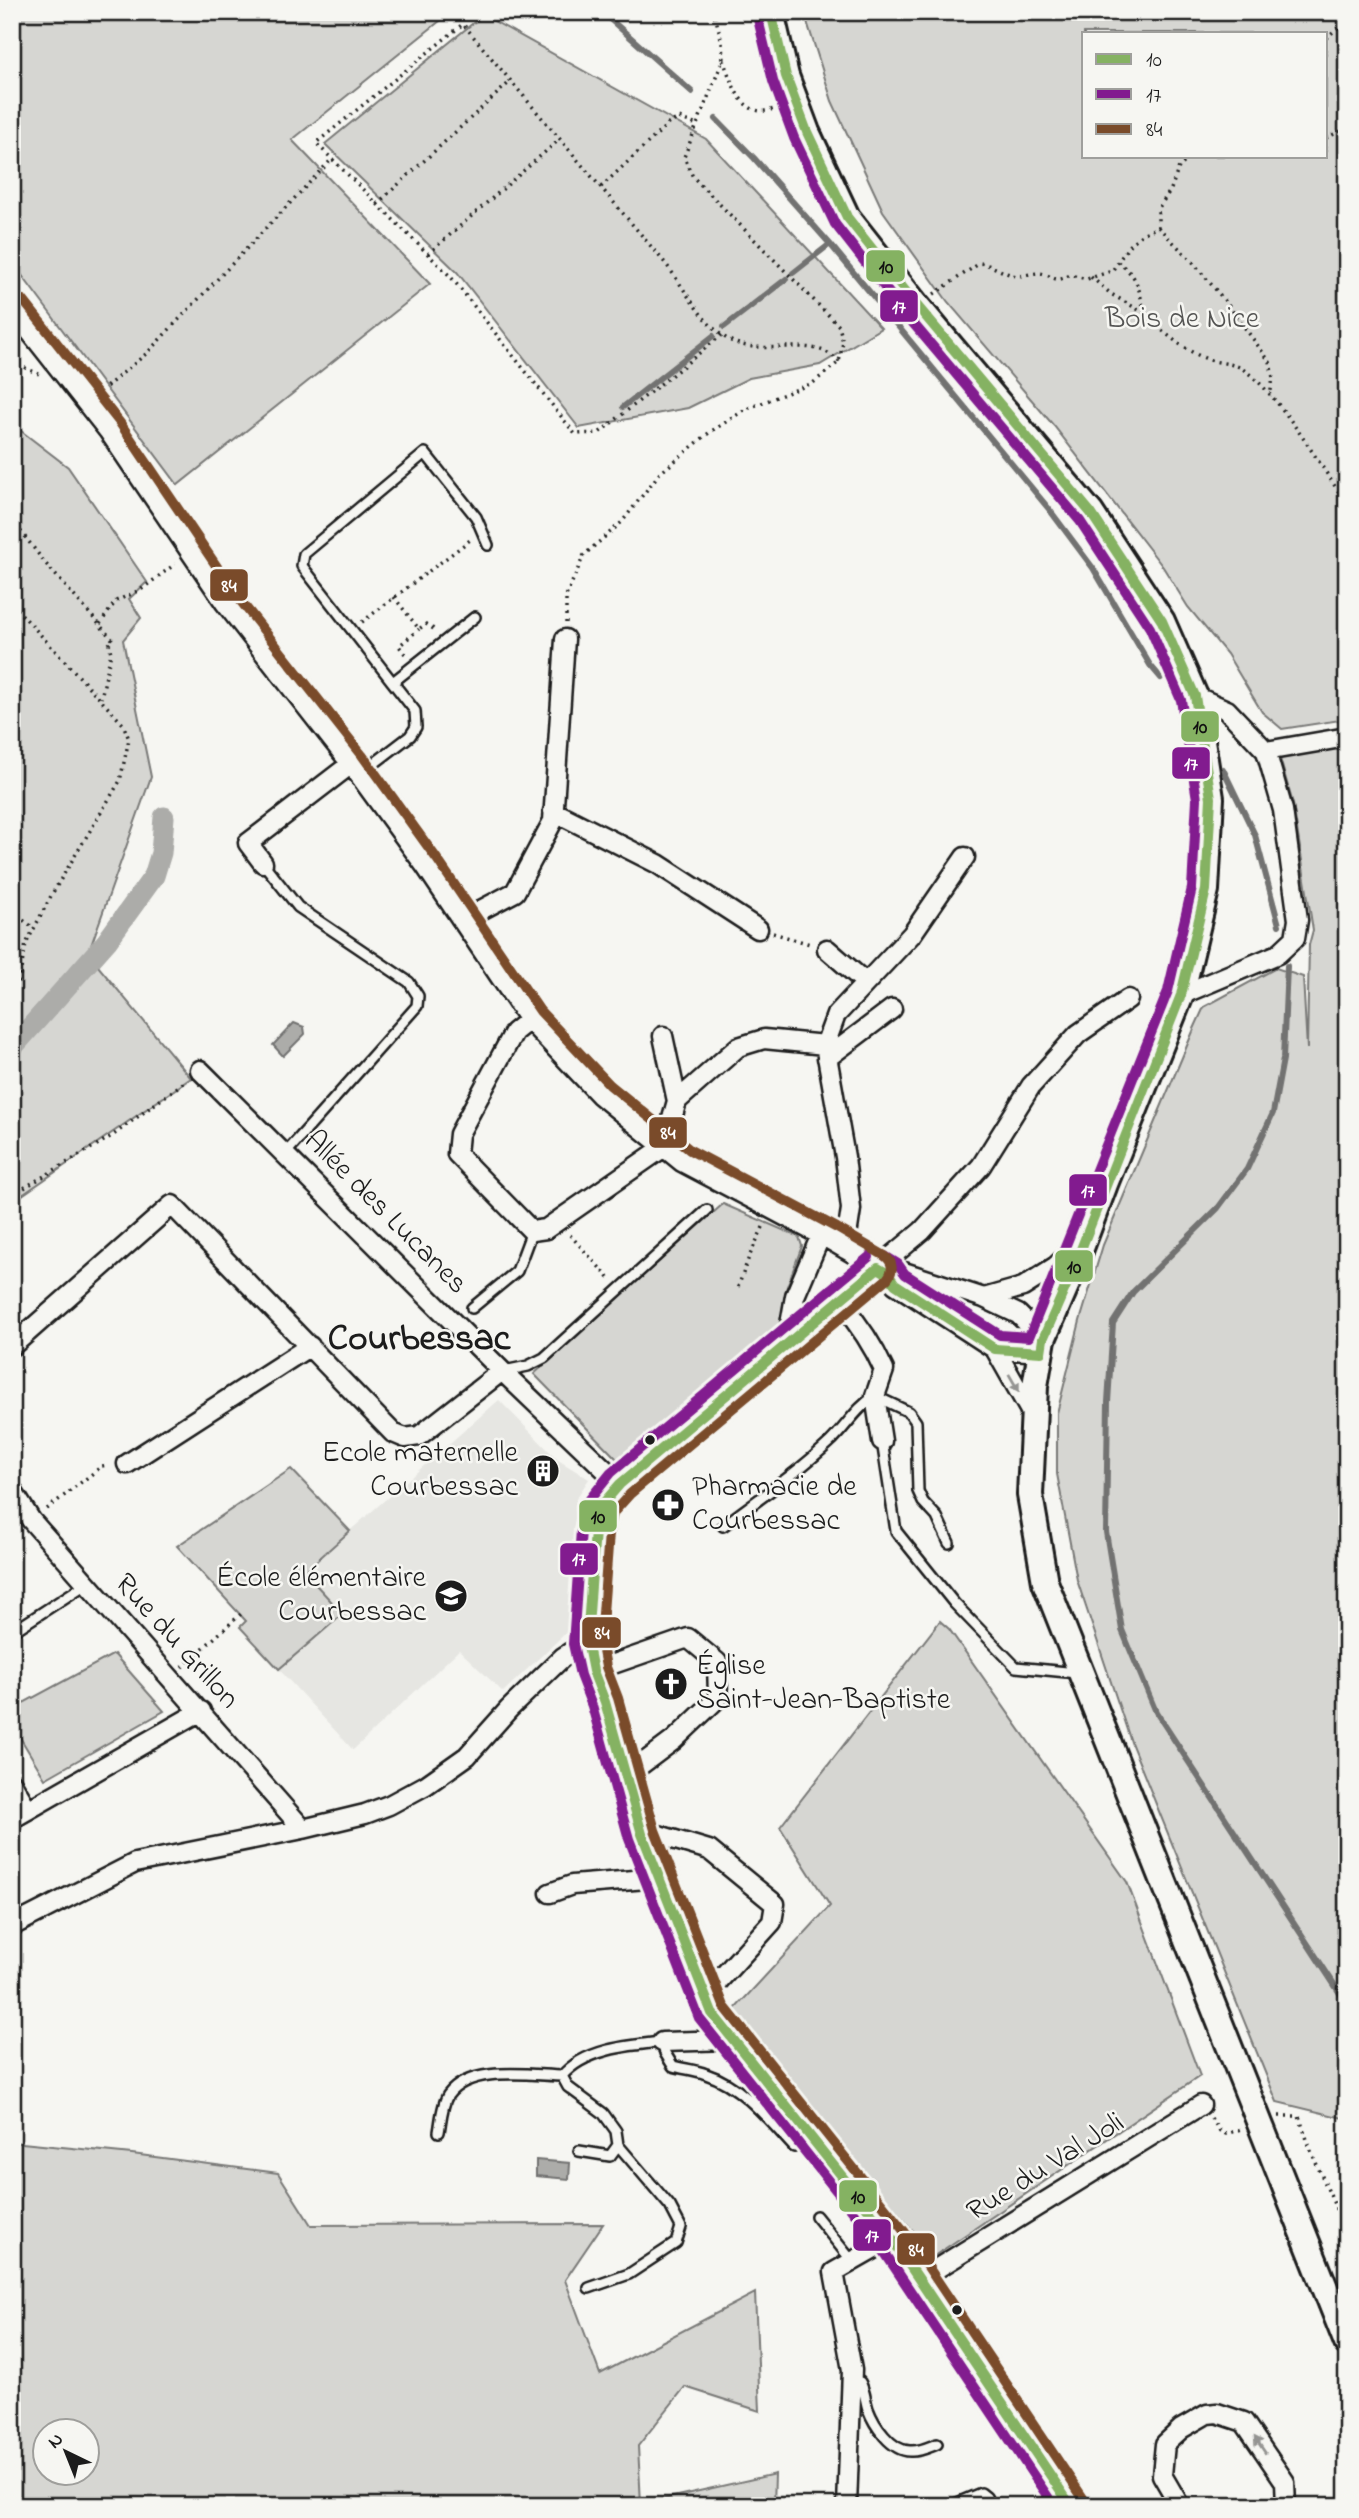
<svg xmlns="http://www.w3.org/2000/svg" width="1359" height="2518" viewBox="0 0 1359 2518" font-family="'Indie Flower',sans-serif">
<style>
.built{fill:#e6e6e2}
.green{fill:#d6d6d2;stroke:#797977;stroke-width:2;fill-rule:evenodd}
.water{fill:#acaca9;stroke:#727271;stroke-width:2}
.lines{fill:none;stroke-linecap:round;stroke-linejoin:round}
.stream{stroke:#727271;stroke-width:6}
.canal{stroke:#acaca9;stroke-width:21}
.lane-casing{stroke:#1c1c1c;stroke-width:14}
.street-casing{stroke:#1c1c1c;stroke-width:23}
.secondary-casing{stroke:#1c1c1c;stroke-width:30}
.path{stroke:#1c1c1c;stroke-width:3.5;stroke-dasharray:2 5;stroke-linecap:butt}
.lane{stroke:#f6f6f2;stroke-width:9}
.street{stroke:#f6f6f2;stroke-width:18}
.secondary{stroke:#f6f6f2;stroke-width:24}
.bus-1-casing{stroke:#f6f6f2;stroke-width:16}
.bus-2-casing{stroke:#f6f6f2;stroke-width:16}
.bus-3-casing{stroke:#f6f6f2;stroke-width:16}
.bus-1{stroke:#85b262;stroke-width:10}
.bus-2{stroke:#821b8f;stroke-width:10}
.bus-3{stroke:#7a4b2a;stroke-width:10}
.oneway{fill:#949492}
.bus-dot{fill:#1c1c1c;stroke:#f6f6f2;stroke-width:2.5}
.labels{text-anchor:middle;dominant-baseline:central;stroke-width:5;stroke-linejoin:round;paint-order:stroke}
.park-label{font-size:30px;fill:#545453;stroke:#f6f6f2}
.street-label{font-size:30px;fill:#1c1c1c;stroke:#f6f6f2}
.poi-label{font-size:30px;fill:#1c1c1c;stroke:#f6f6f2;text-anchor:end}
.district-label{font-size:37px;font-weight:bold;fill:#1c1c1c;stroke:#f6f6f2}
.line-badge{stroke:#f6f6f2;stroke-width:2.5}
.badge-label{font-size:19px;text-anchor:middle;font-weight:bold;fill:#fff}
.pale-badge-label{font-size:19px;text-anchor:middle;font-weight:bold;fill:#111}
</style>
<rect width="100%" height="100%" fill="#f6f6f2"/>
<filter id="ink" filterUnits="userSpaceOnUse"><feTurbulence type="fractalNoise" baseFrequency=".0143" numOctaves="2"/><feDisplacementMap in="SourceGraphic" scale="14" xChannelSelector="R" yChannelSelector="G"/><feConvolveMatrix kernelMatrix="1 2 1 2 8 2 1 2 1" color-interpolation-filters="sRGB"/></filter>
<g filter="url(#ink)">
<!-- built -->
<path class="built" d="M 499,1400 L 558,1460 L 589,1479 L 576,1499 L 571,1628 L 503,1692 L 459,1650 L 353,1750 L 240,1627 Z"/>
<!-- green -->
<path class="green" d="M 12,12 L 451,12 L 292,140 L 430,284 L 178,485 L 12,262 Z
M 804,12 L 1347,12 L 1347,719 L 1282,729 L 1262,712 L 1227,654 L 1188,607 L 1163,567 L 1054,426 L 948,302 L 883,211 L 832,101 ZM 1084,33 L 1326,33 L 1326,156 L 1084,156 Z
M 483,15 L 706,139 L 881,328 L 820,365 L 749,378 L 688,408 L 579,428 L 457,272 L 325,144 Z
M 12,424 L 68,467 L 147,582 L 129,599 L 141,618 L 123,640 L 151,777 L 88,954 L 191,1078 L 12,1202 Z
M 1347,745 L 1347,2119 L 1277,2102 L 1132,1745 L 1077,1580 L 1057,1474 L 1057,1413 L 1080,1321 L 1103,1245 L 1194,1029 L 1204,1007 L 1276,968 L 1303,977 L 1307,1049 L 1309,945 L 1313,930 L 1293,804 L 1279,755 Z
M 723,1204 L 799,1237 L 802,1246 L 785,1292 L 790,1296 L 778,1332 L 642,1451 C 633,1458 627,1461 616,1458 L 534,1374 Z
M 291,1469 L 350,1531 L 304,1572 L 343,1614 L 279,1669 L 240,1627 L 246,1621 L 177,1546 Z
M 940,1621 L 949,1629 L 1127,1882 L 1200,2076 L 934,2256 L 732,2012 L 830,1906 L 780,1827 Z
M 114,1654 L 164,1711 L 45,1779 L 12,1724 L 12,1709 Z
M 12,2142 L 132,2154 L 278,2173 L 311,2225 L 603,2224 L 565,2280 L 600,2374 L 755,2293 L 760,2411 L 685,2387 L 638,2446 L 641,2504 L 775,2474 L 774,2506 L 12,2506 ZM 46,2430 L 88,2430 L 88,2472 L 46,2472 Z"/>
<!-- water -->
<path class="water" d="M 294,1023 L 304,1027 L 305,1034 L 283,1056 L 273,1045 Z
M 536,2160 L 570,2163 L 569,2179 L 536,2176 Z"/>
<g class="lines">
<!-- stream -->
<path class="stream" d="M 602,12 L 692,92
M 716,119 L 754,158 L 830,244 L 1049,509 L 1093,568 L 1150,665 L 1161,678
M 793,273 L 830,244
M 724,327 L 786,279
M 623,407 L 713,336
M 1223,769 L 1255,835 L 1279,925
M 1287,966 L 1283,1059 L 1273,1113 L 1247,1169 L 1218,1208 L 1133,1292 L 1113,1323 L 1108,1402 L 1106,1532 L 1122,1630 L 1156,1712 L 1347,2004"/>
<!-- canal -->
<path class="canal" d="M 12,1048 L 107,941 L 154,876 L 161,853 L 164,817"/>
<defs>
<path id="lane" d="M 393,682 L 475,617
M 359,775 L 410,736 L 416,727 L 415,711 L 302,566 L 304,554 L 425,453 L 476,517 L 488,545
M 263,863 L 298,907 L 409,982 L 418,996 L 417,1006 L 285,1154
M 472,1308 L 517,1271 L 532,1231
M 504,1371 L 528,1366 L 544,1358 L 707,1210
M 882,1441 L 896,1531 L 954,1603 L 1016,1667 L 1077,1673
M 723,1526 C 759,1499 797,1473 830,1442 C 846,1427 856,1408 875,1396 L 909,1412 L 916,1422 L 918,1491 L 923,1502 L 937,1517 L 949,1543
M 12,1632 L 86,1584
M 562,2076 L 568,2087 L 603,2113 L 616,2131 L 618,2145 L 670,2206 L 681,2227 L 676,2243 L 629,2274 L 589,2288
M 439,2132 C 441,2121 442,2104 448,2095 C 470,2065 529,2075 562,2076 C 584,2049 630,2045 662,2042 L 665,2053 L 673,2066 C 684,2069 696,2070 706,2074 C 743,2086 769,2120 794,2147
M 579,2151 L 610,2156 L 618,2145
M 816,2216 L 852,2261
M 851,2381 L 860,2382 C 865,2391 865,2400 868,2409 C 874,2425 891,2451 910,2451 C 919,2452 929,2447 937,2444
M 950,2506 L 981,2493 L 986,2497 L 991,2506"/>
<path id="street" d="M 12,309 L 109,432 L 225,603 L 351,764 L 426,867 L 529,1020 L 600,1095 L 682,1162 L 830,1240 L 888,1274 L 895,1284 L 995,1349 L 1033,1416
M 1266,751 L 1347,737
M 553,811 L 658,864 L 758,929
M 263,863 L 248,843 L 351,764
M 462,920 L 515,892 L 553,821 L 565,639
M 827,949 L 866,983
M 1181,995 L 1278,954 L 1295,938 L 1298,920 L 1283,810 L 1266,751 L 1227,710 L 1195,696
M 529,1020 L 514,1032 L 459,1134 L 457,1154 L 532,1231 L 546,1229 L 664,1147 L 677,1101 L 738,1047 L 764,1039 L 825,1045
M 663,1036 L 677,1101
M 827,1058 L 892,1009
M 200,1070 L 502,1371 L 620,1484
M 845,1249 L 851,1209 L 845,1157 L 825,1045 L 836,1015 L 912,934 L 965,857
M 888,1274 L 904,1272 L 984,1298 L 1018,1314 L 1043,1339
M 984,1298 L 1023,1287 L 1056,1266 L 1080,1244
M 840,1302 C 858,1323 873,1345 884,1370 L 875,1396 L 882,1441
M 12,1346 L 172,1205 L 393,1433 L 405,1438 L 419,1436 L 502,1371
M 786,1347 L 795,1296 L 821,1235
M 995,1349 L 1041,1352
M 127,1464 L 310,1346
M 12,1490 L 31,1520 L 303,1829
M 593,1671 L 688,1638 L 717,1662 L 718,1698 L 674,1740 L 626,1776
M 12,1783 L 28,1810
M 12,1819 L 201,1711
M 642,1834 L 659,1835 L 709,1850 L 775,1904 L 772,1922 L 705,1996
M 550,1893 L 572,1885 L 659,1878
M 12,1926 L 135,1863 L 303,1829 L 365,1814 L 389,1805 L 426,1785 L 467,1756 L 509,1709 L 563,1657 L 587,1641
M 662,2042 L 731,2040
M 920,2279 L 1201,2105
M 847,2506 L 852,2370 L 834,2272 L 892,2239
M 1071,2506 L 892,2239 L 712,2013 L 642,1834 L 605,1702 L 593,1671 L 587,1641 L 595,1531 L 600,1507 L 620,1484 L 922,1231 L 981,1166 L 1031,1086 L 1078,1034 L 1128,999
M 1180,2506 L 1162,2475 L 1165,2444 L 1181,2429 L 1207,2414 L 1217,2413 L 1244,2422 L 1285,2482 L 1286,2506"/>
<path id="secondary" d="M 771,12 L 786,76 L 807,132 L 847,217 L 918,307 L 1091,513 L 1162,621 L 1195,696 L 1211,798 L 1206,890 L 1181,995 L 1105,1184 L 1072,1272 L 1043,1339 L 1035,1386 L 1030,1495 L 1045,1582 L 1347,2343"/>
</defs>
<!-- lane casing -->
<use href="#lane" class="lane-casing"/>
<!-- street casing -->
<use href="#street" class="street-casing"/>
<!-- secondary casing -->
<use href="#secondary" class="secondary-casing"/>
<!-- path -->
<path class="path" d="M 456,12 L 463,24
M 1326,38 L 1347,20
M 723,60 C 733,85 742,120 774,109
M 1326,138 L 1347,128
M 601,187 L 668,124 L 679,118 L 697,125
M 377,204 L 511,81
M 1158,227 L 1192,261 L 1225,301 L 1270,362 L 1273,378 L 1270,396
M 428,254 L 560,139
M 1118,262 C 1124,267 1133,274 1136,282 C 1144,300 1139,309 1156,325 C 1172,339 1189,353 1210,360 C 1219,363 1232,363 1241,368 C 1277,390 1321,467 1347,504
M 1091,277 L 1111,294 L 1144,313
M 934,294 L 980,263 C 993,265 1004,274 1017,276 C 1024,276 1032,273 1039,273 C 1053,274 1053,285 1070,275 L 1087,279 L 1112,271 L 1130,244 L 1144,233 L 1158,227 L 1158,209 L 1171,189 L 1179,167 L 1192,156
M 722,335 L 599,433 L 575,434 L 451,277 L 316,143 L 463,24 C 528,102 594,179 660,257 C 682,282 696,316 723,336 C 757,362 813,331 839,362
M 12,362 L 39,374
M 101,391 L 147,353 L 332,159
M 12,520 L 46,564 L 113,640 L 109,644 L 111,653 L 101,698
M 394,597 L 419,629 L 426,624 L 435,630
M 12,604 L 123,724 L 129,739 L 120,781 L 52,894 L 26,944 L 18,984 L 12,992
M 362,622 L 470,540
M 566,623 L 566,596 L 584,555 L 622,522 L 659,474 L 710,432 L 746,409 L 813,383 L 839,362 L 843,342 L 839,326 L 693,177 L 684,157 L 723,60 L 722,42 L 714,12
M 100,624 L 116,601 L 142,589 L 175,564
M 405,654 L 399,646 L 419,629
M 12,912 L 34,928
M 773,933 L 810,944
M 12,1195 L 112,1136 L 187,1080
M 570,1235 L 610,1279
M 738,1287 L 749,1257 L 764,1225
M 47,1509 L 102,1466 L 108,1465
M 182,1667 L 241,1614
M 1279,2116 L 1299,2116 L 1311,2151 L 1347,2234
M 1211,2118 L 1220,2131 L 1226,2134 L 1241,2129"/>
<!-- lane -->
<use href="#lane" class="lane"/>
<!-- street -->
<use href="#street" class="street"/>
<!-- secondary -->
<use href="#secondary" class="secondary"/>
<defs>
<path id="bus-1" d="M 771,12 L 786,76 L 807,132 L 847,217 L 918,307 L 1091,513 L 1162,621 L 1195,696 L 1211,798 L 1206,890 L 1181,995 L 1072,1272 L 1043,1339 L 1041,1352 L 995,1349 L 895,1284 L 888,1274 L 878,1268
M 878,1268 L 620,1484 L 600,1507 L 595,1531 L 587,1641 L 593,1671 L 605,1702 L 642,1834 L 712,2013 L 892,2239 L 1071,2506"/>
<path id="bus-2" d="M 757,15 L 773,81 L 794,138 L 835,224 L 907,316 L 1080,521 L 1150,628 L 1181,700 L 1197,799 L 1192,888 L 1168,991 L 1029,1337 L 1000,1335 L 905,1274 L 898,1264 L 885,1256
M 869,1257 L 611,1473 L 586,1504 L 581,1530 L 573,1644 L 580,1675 L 592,1706 L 629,1839 L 699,2018 L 881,2247 L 1054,2506"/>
<path id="bus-3" d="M 23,300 L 120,423 L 236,595 L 362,755 L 437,859 L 540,1011 L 610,1085 L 690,1150 L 837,1228 L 885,1256 C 893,1262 894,1271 887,1279 L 630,1494 L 613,1513 L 609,1533 L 601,1640 L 606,1667 L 618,1698 L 655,1830 L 724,2006 L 904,2231 L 1083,2498"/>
</defs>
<!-- bus-1 casing -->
<use href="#bus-1" class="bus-1-casing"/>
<!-- bus-2 casing -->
<use href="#bus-2" class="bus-2-casing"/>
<!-- bus-3 casing -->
<use href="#bus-3" class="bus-3-casing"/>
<!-- bus-1 -->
<use href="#bus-1" class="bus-1"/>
<!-- bus-2 -->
<use href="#bus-2" class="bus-2"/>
<!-- bus-3 -->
<use href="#bus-3" class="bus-3"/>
</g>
<!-- one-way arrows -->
<defs><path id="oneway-solid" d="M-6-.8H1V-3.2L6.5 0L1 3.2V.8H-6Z" transform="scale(1.75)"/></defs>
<g class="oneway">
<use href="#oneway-solid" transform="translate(1014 1383) rotate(60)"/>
<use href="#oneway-solid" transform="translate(1260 2445) rotate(-124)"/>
</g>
</g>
<!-- icons -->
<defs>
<symbol id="building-disc" viewBox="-11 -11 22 22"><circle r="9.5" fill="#1c1c1c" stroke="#f6f6f2"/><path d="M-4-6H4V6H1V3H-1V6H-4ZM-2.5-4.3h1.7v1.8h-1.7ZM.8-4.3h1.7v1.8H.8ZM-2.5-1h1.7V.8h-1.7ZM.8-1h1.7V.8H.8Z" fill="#fff"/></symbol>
<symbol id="pharmacy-disc" viewBox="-11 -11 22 22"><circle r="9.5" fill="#1c1c1c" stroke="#f6f6f2"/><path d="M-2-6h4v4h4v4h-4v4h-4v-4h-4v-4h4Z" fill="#fff"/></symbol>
<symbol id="school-disc" viewBox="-11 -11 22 22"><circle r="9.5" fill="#1c1c1c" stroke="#f6f6f2"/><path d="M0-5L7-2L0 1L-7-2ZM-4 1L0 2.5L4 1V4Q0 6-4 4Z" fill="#fff"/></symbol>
<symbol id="church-disc" viewBox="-11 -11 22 22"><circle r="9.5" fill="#1c1c1c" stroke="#f6f6f2"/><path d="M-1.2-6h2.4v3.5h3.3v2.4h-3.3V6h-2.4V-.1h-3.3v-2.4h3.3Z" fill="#fff"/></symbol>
</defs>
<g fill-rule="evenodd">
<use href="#building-disc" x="524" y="1452" width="38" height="38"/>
<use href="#pharmacy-disc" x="649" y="1486" width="38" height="38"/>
<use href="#school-disc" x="432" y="1577" width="38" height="38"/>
<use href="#church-disc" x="652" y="1665" width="38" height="38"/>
</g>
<!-- markers -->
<g class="bus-dot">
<circle cx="650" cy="1440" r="6"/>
<circle cx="957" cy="2310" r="6"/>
</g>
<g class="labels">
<!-- park labels -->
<g class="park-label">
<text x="1182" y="320">Bois de Nice</text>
</g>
<!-- street labels -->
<g class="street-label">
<text transform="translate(385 1213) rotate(45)">Allée des Lucanes</text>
<text transform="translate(176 1642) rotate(48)">Rue du Grillon</text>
<text transform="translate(1046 2168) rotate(-32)">Rue du Val Joli</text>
</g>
<!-- poi labels -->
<g class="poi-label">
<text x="518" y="1454">Ecole maternelle<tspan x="518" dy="34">Courbessac</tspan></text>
<text x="692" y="1488" text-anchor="start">Pharmacie de<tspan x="692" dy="34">Courbessac</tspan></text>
<text x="426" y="1579">École élémentaire<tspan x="426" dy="34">Courbessac</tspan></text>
<text x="696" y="1667" text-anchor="start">Église<tspan x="696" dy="34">Saint-Jean-Baptiste</tspan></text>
</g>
<!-- district labels -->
<g class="district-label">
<text x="419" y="1340">Courbessac</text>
</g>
</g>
<g class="line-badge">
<rect x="865" y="249" width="41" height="34" rx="7" fill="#85b262"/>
<rect x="879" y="289" width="40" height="34" rx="7" fill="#821b8f"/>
<rect x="209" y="568" width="40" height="34" rx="7" fill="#7a4b2a"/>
<rect x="1180" y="710" width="40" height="33" rx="7" fill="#85b262"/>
<rect x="1171" y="746" width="40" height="34" rx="7" fill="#821b8f"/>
<rect x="648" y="1116" width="40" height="33" rx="7" fill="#7a4b2a"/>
<rect x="1068" y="1173" width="40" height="34" rx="7" fill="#821b8f"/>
<rect x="1054" y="1249" width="40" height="34" rx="7" fill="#85b262"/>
<rect x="578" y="1499" width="40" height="34" rx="7" fill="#85b262"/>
<rect x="559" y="1542" width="40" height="34" rx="7" fill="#821b8f"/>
<rect x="581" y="1616" width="41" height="33" rx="7" fill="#7a4b2a"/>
<rect x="838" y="2179" width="40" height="34" rx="7" fill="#85b262"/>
<rect x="852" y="2218" width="40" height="34" rx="7" fill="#821b8f"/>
<rect x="896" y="2232" width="40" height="34" rx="7" fill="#7a4b2a"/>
</g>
<g class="badge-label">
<text x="899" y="313">17</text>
<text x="229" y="592">84</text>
<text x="1191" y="770">17</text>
<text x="668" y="1139">84</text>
<text x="1088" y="1197">17</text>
<text x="579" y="1565">17</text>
<text x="602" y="1639">84</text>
<text x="872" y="2242">17</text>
<text x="916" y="2256">84</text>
</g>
<g class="pale-badge-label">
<text x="886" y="273">10</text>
<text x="1200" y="733">10</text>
<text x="1074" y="1273">10</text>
<text x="598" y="1523">10</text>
<text x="858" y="2203">10</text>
</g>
<!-- margin -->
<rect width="1359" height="2518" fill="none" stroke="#f6f6f2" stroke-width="42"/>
<rect x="21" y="21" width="1317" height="2476" fill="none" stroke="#1c1c1c" stroke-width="2.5" filter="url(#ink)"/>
<!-- legend -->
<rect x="1082" y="32" width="245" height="126" fill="#f6f6f2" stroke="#9f9f9c" stroke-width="2"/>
<rect x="1096" y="54" width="35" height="10" fill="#85b262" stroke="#9f9f9c" stroke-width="2"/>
<text x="1146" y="66" font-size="21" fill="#1c1c1c">10</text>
<rect x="1096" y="89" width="35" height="10" fill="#821b8f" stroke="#9f9f9c" stroke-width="2"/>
<text x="1146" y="102" font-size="21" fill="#1c1c1c">17</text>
<rect x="1096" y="124" width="35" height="10" fill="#7a4b2a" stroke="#9f9f9c" stroke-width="2"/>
<text x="1146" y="136" font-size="21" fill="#1c1c1c">84</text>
<!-- north arrow -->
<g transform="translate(66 2452) rotate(317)"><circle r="33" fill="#f6f6f2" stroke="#9f9f9c" stroke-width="2"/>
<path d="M0-5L12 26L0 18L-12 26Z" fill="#1c1c1c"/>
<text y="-10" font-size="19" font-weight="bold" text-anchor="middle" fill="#1c1c1c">N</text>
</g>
</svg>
